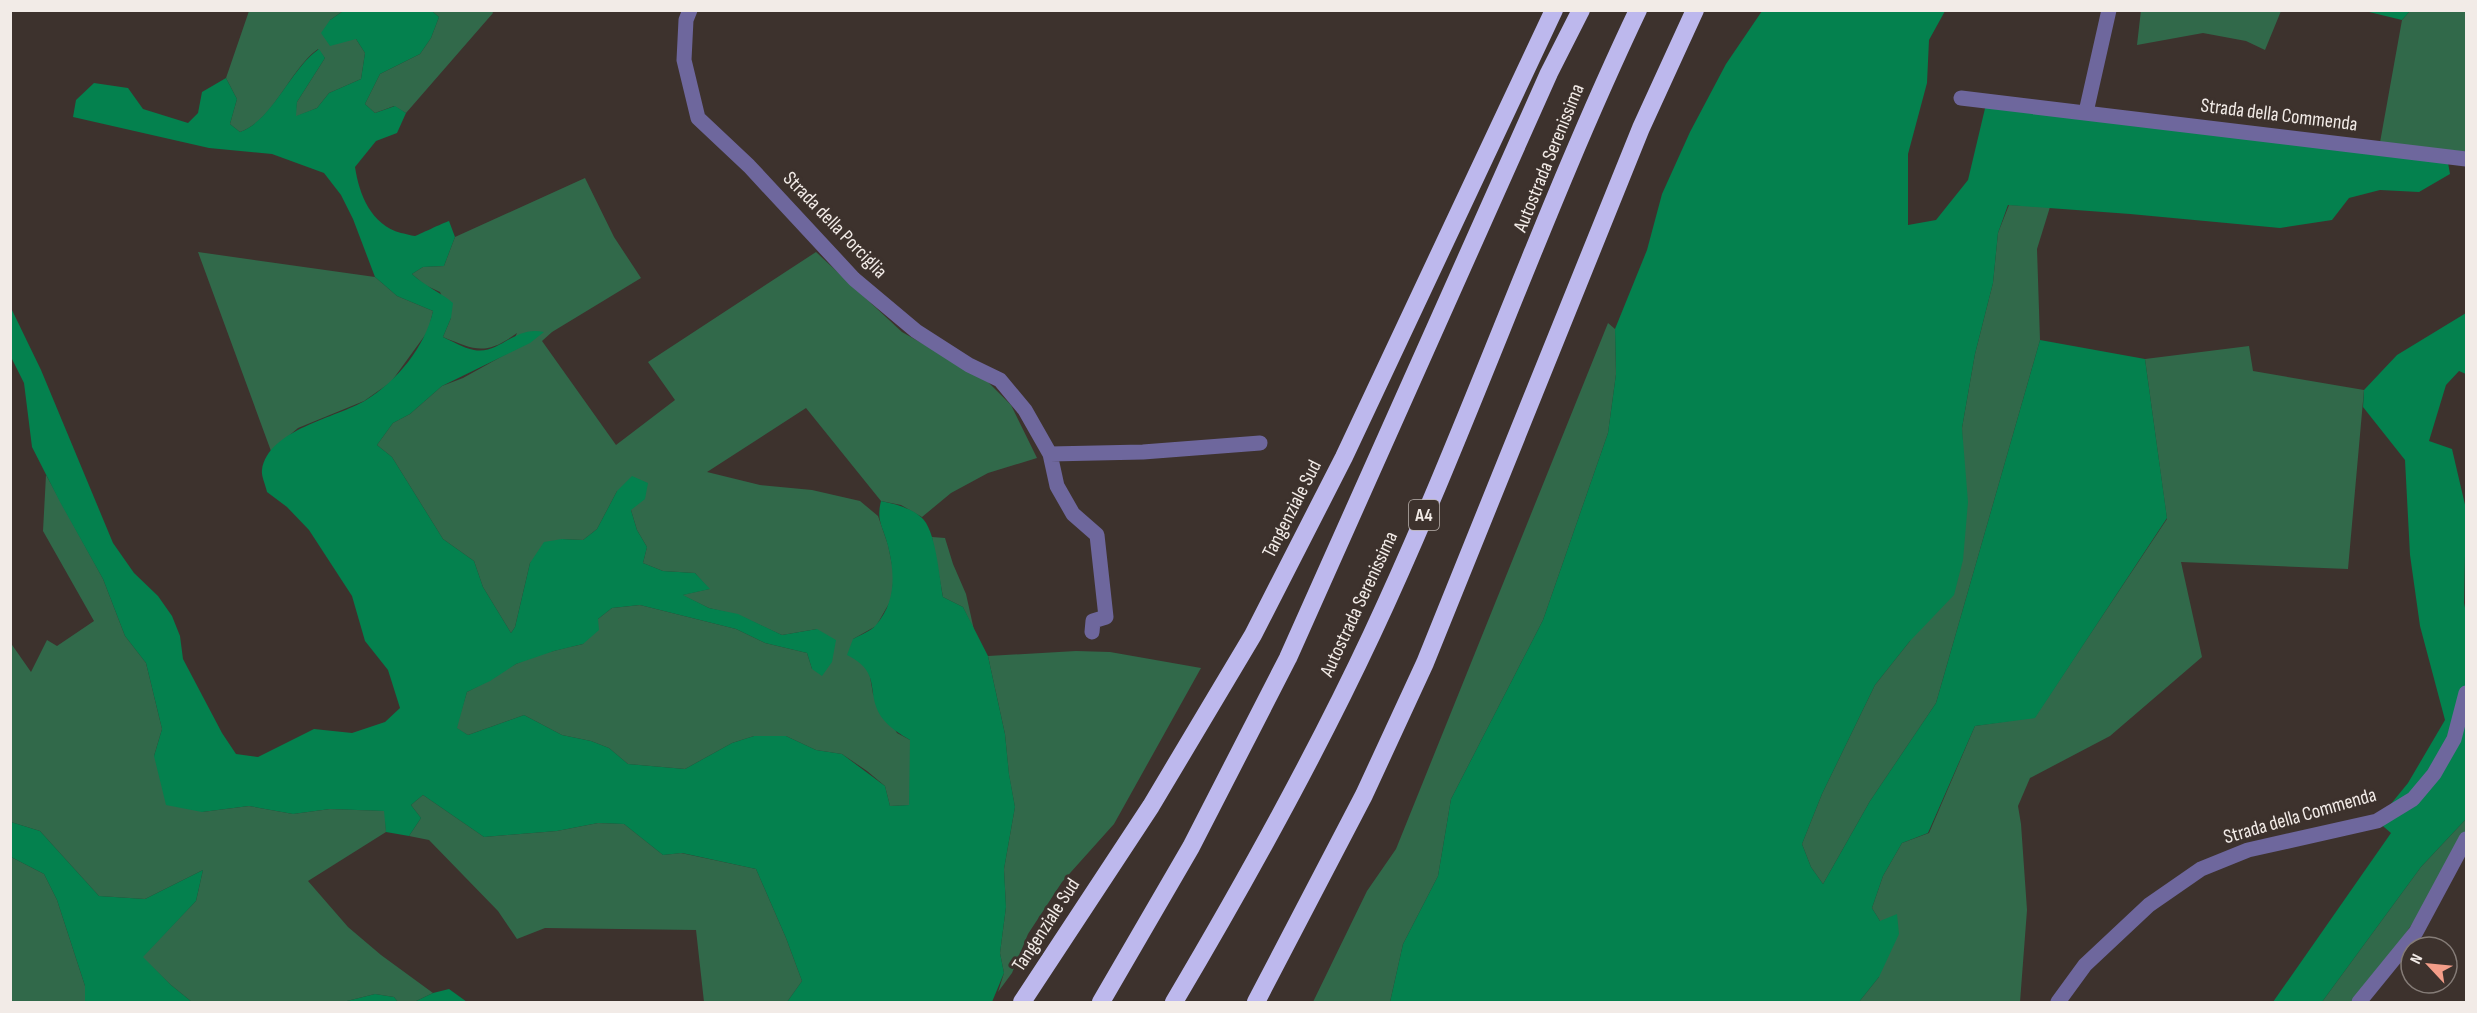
<svg xmlns="http://www.w3.org/2000/svg" width="2477" height="1013" viewBox="0 0 2477 1013" font-family="'Sofia Sans Condensed',sans-serif">
<style>
.green{fill:#31694a}
.forest{fill:#04814e}
.lines{fill:none;stroke-linecap:round;stroke-linejoin:round}
.street{stroke:#6e679d;stroke-width:15}
.highway{stroke:#bdb8ed;stroke-width:18}
.labels{text-anchor:middle;dominant-baseline:central;stroke-width:6;stroke-linejoin:round;paint-order:stroke}
.shield{fill:#3d322d;stroke:#bcb4af;stroke-width:1.5}
.shield-label{font-size:18px;font-weight:bold;fill:#f2ebe7}
.street-label{font-size:20px;fill:#f2ebe7;stroke:#3d322d}
</style>
<rect width="100%" height="100%" fill="#3d322d"/>
<!-- green -->
<path class="green" d="M 2141,10 L 2281,10 L 2281,11 L 2265,50 L 2246,41 L 2203,33 L 2137,45 Z
M 249,11 L 343,11 L 330,20 L 356,39 L 365,53 L 361,79 L 329,93 L 317,108 L 295,117 L 297,102 L 325,58 L 318,49 C 289,70 274,120 240,132 L 230,124 L 237,99 L 226,78 Z
M 432,11 L 492,11 L 493,13 L 406,113 L 394,106 L 375,113 L 365,104 L 380,74 L 420,54 L 431,38 L 439,17 Z
M 2410,11 L 2466,11 L 2466,151 L 2447,157 L 2379,148 L 2402,20 Z
M 585,178 L 614,237 L 641,278 L 552,332 L 542,341 L 616,445 L 675,400 L 648,362 L 816,252 L 902,332 L 985,379 L 1011,405 L 1037,458 L 988,473 L 951,493 L 922,517 L 901,505 L 881,501 L 806,408 L 707,472 L 760,485 L 812,490 L 860,501 L 878,516 L 888,545 L 894,575 L 891,600 L 876,626 L 853,639 L 859,661 L 869,671 L 873,694 L 897,733 L 910,740 L 910,805 L 890,806 L 885,786 L 867,771 L 842,754 L 816,750 L 786,736 L 754,736 L 732,743 L 685,769 L 628,764 L 609,748 L 591,741 L 562,735 L 524,715 L 468,735 L 456,728 L 467,692 C 484,684 499,673 516,664 C 537,654 561,649 583,644 L 598,619 L 612,608 L 640,605 L 736,629 L 765,643 L 807,653 L 812,669 L 817,629 L 782,635 L 738,615 L 709,608 L 682,595 L 709,589 L 695,573 L 663,571 L 643,563 L 647,547 L 637,530 L 631,510 L 617,491 L 597,529 L 583,540 L 562,539 L 530,563 L 515,627 L 511,633 L 483,587 L 474,561 L 443,539 L 392,457 L 377,445 L 393,423 L 410,414 L 442,386 L 463,378 L 508,353 L 517,333 C 486,356 475,350 443,337 L 451,318 L 440,292 L 425,285 L 412,274 L 423,267 L 444,266 L 455,237 Z
M 2009,205 L 2050,207 L 2037,249 L 2040,340 L 1936,703 L 1870,801 L 1823,884 L 1811,867 L 1802,844 L 1822,794 L 1875,685 L 1910,641 L 1963,456 L 1962,428 L 1975,354 L 1993,283 L 1998,233 Z
M 198,252 L 375,277 L 397,296 L 433,311 L 428,331 L 391,382 L 364,401 L 298,428 L 271,451 Z
M 1608,323 L 1615,329 L 1616,374 L 1608,433 L 1543,620 L 1451,799 L 1438,876 L 1403,944 L 1390,1002 L 1313,1002 L 1367,891 L 1396,849 Z
M 2249,346 L 2253,371 L 2364,390 L 2348,569 L 2181,562 L 2202,657 L 2110,736 L 2030,778 L 2018,806 L 2021,824 L 2027,910 L 2020,1002 L 1859,1002 L 1879,977 L 1880,921 L 1872,908 L 1883,876 L 1902,843 L 1929,833 L 1975,726 L 2035,717 L 2167,519 L 2145,359 Z
M 46,475 L 103,579 L 125,636 L 146,663 L 162,729 L 154,756 L 202,812 L 249,806 L 293,814 L 330,809 L 385,811 L 386,832 L 308,881 L 348,927 L 381,955 L 433,993 L 414,1002 L 398,1002 L 394,997 L 375,994 L 343,1002 L 192,1002 L 171,985 L 142,957 L 196,901 L 203,870 L 145,899 L 99,896 L 40,831 L 11,822 L 10,642 L 31,672 L 47,640 L 57,646 L 94,621 L 43,531 Z
M 932,537 L 945,538 L 953,564 L 966,594 L 974,630 L 963,607 L 943,597 Z
M 1076,651 L 1110,652 L 1201,668 L 1114,824 L 1062,882 L 1028,934 L 1012,973 L 998,992 L 1004,973 L 1000,953 L 1006,907 L 1004,869 L 1015,807 L 1009,775 L 1005,734 L 988,656 Z
M 423,795 L 484,837 L 557,831 L 598,823 L 624,824 L 663,855 L 681,853 L 756,869 L 786,938 L 802,981 L 787,1002 L 704,1002 L 696,930 L 545,928 L 517,939 L 498,911 L 429,840 L 409,836 L 421,818 L 411,805 Z
M 2466,819 L 2466,838 L 2442,880 L 2359,1002 L 2322,1002 L 2421,867 Z
M 11,857 L 44,874 L 57,900 L 85,986 L 85,1002 L 11,1001 Z"/>
<!-- forest -->
<path class="forest" d="M 343,11 L 432,11 L 439,17 L 431,38 L 420,54 L 380,74 L 365,104 L 375,113 L 395,106 L 406,113 L 397,133 L 376,141 L 355,167 C 359,194 371,225 401,233 C 404,233 411,236 415,236 C 418,235 443,223 449,221 L 455,237 L 444,266 L 423,267 L 412,274 C 425,286 440,292 453,303 L 451,318 L 443,337 C 452,341 463,348 474,350 C 500,355 514,325 544,332 L 530,343 L 442,386 L 410,414 L 393,423 L 377,445 L 392,457 L 443,539 L 474,561 L 483,587 L 511,633 L 515,627 L 530,563 L 544,542 L 562,539 L 583,540 L 597,529 L 617,491 L 632,476 L 648,483 L 645,499 L 631,510 L 637,530 L 647,547 L 643,563 L 663,571 L 695,573 L 710,589 L 683,595 L 709,608 L 738,614 L 782,635 L 817,629 L 836,640 L 832,662 L 822,676 L 812,669 L 807,653 L 765,643 L 736,629 L 640,605 L 612,608 L 598,619 L 599,630 L 583,644 L 554,651 L 516,664 L 490,681 L 467,692 L 457,728 L 468,735 L 524,715 L 562,735 L 591,741 L 609,748 L 628,764 L 685,769 L 732,743 L 754,736 L 786,736 L 816,750 L 842,754 L 885,786 L 890,806 L 909,805 L 910,740 C 900,734 890,728 883,719 C 864,694 884,673 847,655 L 853,639 C 860,635 871,631 876,625 C 896,602 895,574 888,546 C 883,526 876,522 881,501 C 895,504 909,507 921,517 C 936,529 939,577 943,597 L 963,607 L 988,656 L 1005,734 L 1009,774 L 1015,807 L 1004,869 L 1006,907 L 1000,953 L 1004,973 L 992,1002 L 787,1002 L 802,981 L 786,938 L 756,869 L 682,853 L 663,855 L 624,824 L 598,823 L 557,831 L 484,837 L 423,795 L 411,805 L 421,818 L 409,836 L 386,832 L 384,811 L 330,809 L 293,814 L 249,806 L 202,812 L 166,805 L 154,756 L 162,729 L 146,663 L 125,636 L 103,579 L 60,502 L 32,447 L 24,383 L 11,357 L 11,308 L 41,370 L 113,543 L 134,573 L 158,596 L 172,616 L 180,636 L 183,659 L 222,733 L 236,754 L 258,757 L 314,729 L 352,733 L 385,722 L 400,708 L 388,670 L 365,641 L 352,596 L 309,530 L 287,507 L 267,492 C 266,486 261,476 262,470 C 268,429 337,418 366,400 C 397,381 425,347 433,311 L 397,296 L 375,277 L 353,219 L 341,195 L 324,173 L 272,154 L 209,148 L 73,117 L 76,100 L 94,83 L 128,88 L 143,109 L 188,123 L 198,113 L 202,92 L 226,78 L 237,99 L 230,124 L 240,132 C 273,120 290,69 319,49 L 325,58 L 297,102 L 296,116 L 317,108 L 329,93 L 361,79 L 365,53 L 356,39 L 330,46 L 321,33 L 330,20 Z
M 1762,11 L 1945,11 L 1929,40 L 1927,83 L 1908,154 L 1908,225 L 1936,220 L 1968,180 L 1987,100 L 2447,157 L 2450,174 L 2419,192 L 2380,190 L 2349,198 L 2332,220 L 2280,228 L 2130,214 L 2008,205 L 1998,233 L 1993,283 L 1975,354 L 1962,428 L 1968,502 L 1963,560 L 1954,595 L 1910,641 L 1875,685 L 1822,794 L 1802,844 L 1811,867 L 1823,884 L 1870,801 L 1936,703 L 2040,340 L 2145,359 L 2167,518 L 2035,718 L 1975,726 L 1928,833 L 1902,843 L 1883,876 L 1872,908 L 1880,921 L 1897,914 L 1899,934 L 1879,977 L 1859,1002 L 1390,1002 L 1403,944 L 1438,876 L 1451,799 L 1543,620 L 1608,433 L 1616,374 L 1615,329 L 1647,250 L 1662,194 L 1690,132 L 1726,64 Z
M 2365,11 L 2410,10 L 2410,11 L 2402,20 Z
M 2466,313 L 2466,374 L 2459,371 L 2446,385 L 2429,441 L 2452,449 L 2466,509 L 2464,603 L 2466,613 L 2466,819 L 2421,867 L 2322,1002 L 2273,1002 L 2391,833 L 2377,821 L 2408,783 L 2445,720 L 2420,626 L 2410,555 L 2405,460 L 2363,407 L 2364,390 L 2397,355 Z
M 11,822 L 40,831 L 99,896 L 145,899 L 203,870 L 196,901 L 143,957 L 171,985 L 192,1002 L 85,1002 L 85,986 L 57,900 L 44,874 L 11,857 Z
M 449,989 L 467,1002 L 414,1002 L 433,993 Z
M 375,994 L 394,997 L 398,1002 L 343,1002 Z"/>
<g class="lines">
<!-- street -->
<path class="street" d="M 690,10 L 686,20 L 684,60 L 698,118 L 749,166 L 854,279 L 916,331 L 969,365 L 1000,380 L 1025,410 L 1050,454 L 1057,486 L 1073,514 L 1097,535 L 1106,617 L 1093,621 L 1092,632
M 1961,98 L 2466,159
M 2086,112 L 2109,10
M 1050,454 L 1143,452 L 1260,443
M 2058,1002 L 2085,965 L 2149,905 L 2201,869 L 2248,850 L 2377,821 L 2413,799 L 2434,774 L 2454,739 L 2466,693
M 2359,1002 L 2416,932 L 2466,839"/>
<!-- highway -->
<path class="highway" d="M 1022,1002 L 1151,806 L 1253,635 L 1344,457 L 1554,10
M 1101,1002 L 1191,847 L 1288,658 L 1549,73 L 1581,10
M 1174,1002 C 1245,882 1313,760 1372,634 C 1468,429 1541,214 1638,10
M 1256,1002 L 1364,795 L 1425,663 L 1641,128 L 1695,10"/>
</g>
<g class="labels">
<!-- shield labels -->
<rect class="shield" x="1409" y="500" width="30" height="30" rx="4.5"/>
<g class="shield-label">
<text x="1424" y="515">A4</text>
</g>
<!-- street labels -->
<g class="street-label">
<text transform="translate(2279 115) rotate(7)">Strada della Commenda</text>
<text transform="translate(1549 158) rotate(-68)">Autostrada Serenissima</text>
<text transform="translate(835 225) rotate(46)">Strada della Porciglia</text>
<text transform="translate(1292 509) rotate(-63)">Tangenziale Sud</text>
<text transform="translate(1359 604) rotate(-65)">Autostrada Serenissima</text>
<text transform="translate(2300 816) rotate(-16)">Strada della Commenda</text>
<text transform="translate(1046 925) rotate(-57)">Tangenziale Sud</text>
</g>
</g>
<!-- border -->
<rect width="2477" height="1013" fill="none" stroke="#f2ebe7" stroke-width="24"/>
<!-- north arrow -->
<g transform="translate(2429 965) rotate(296)"><circle r="28" fill="#3d322d" stroke="#857c77" stroke-width="1.5"/>
<path d="M0-4.5L10 22L0 15L-10 22Z" fill="#f49e89"/>
<text y="-9" font-size="16" font-weight="bold" text-anchor="middle" fill="#f2ebe7">N</text>
</g>
</svg>
